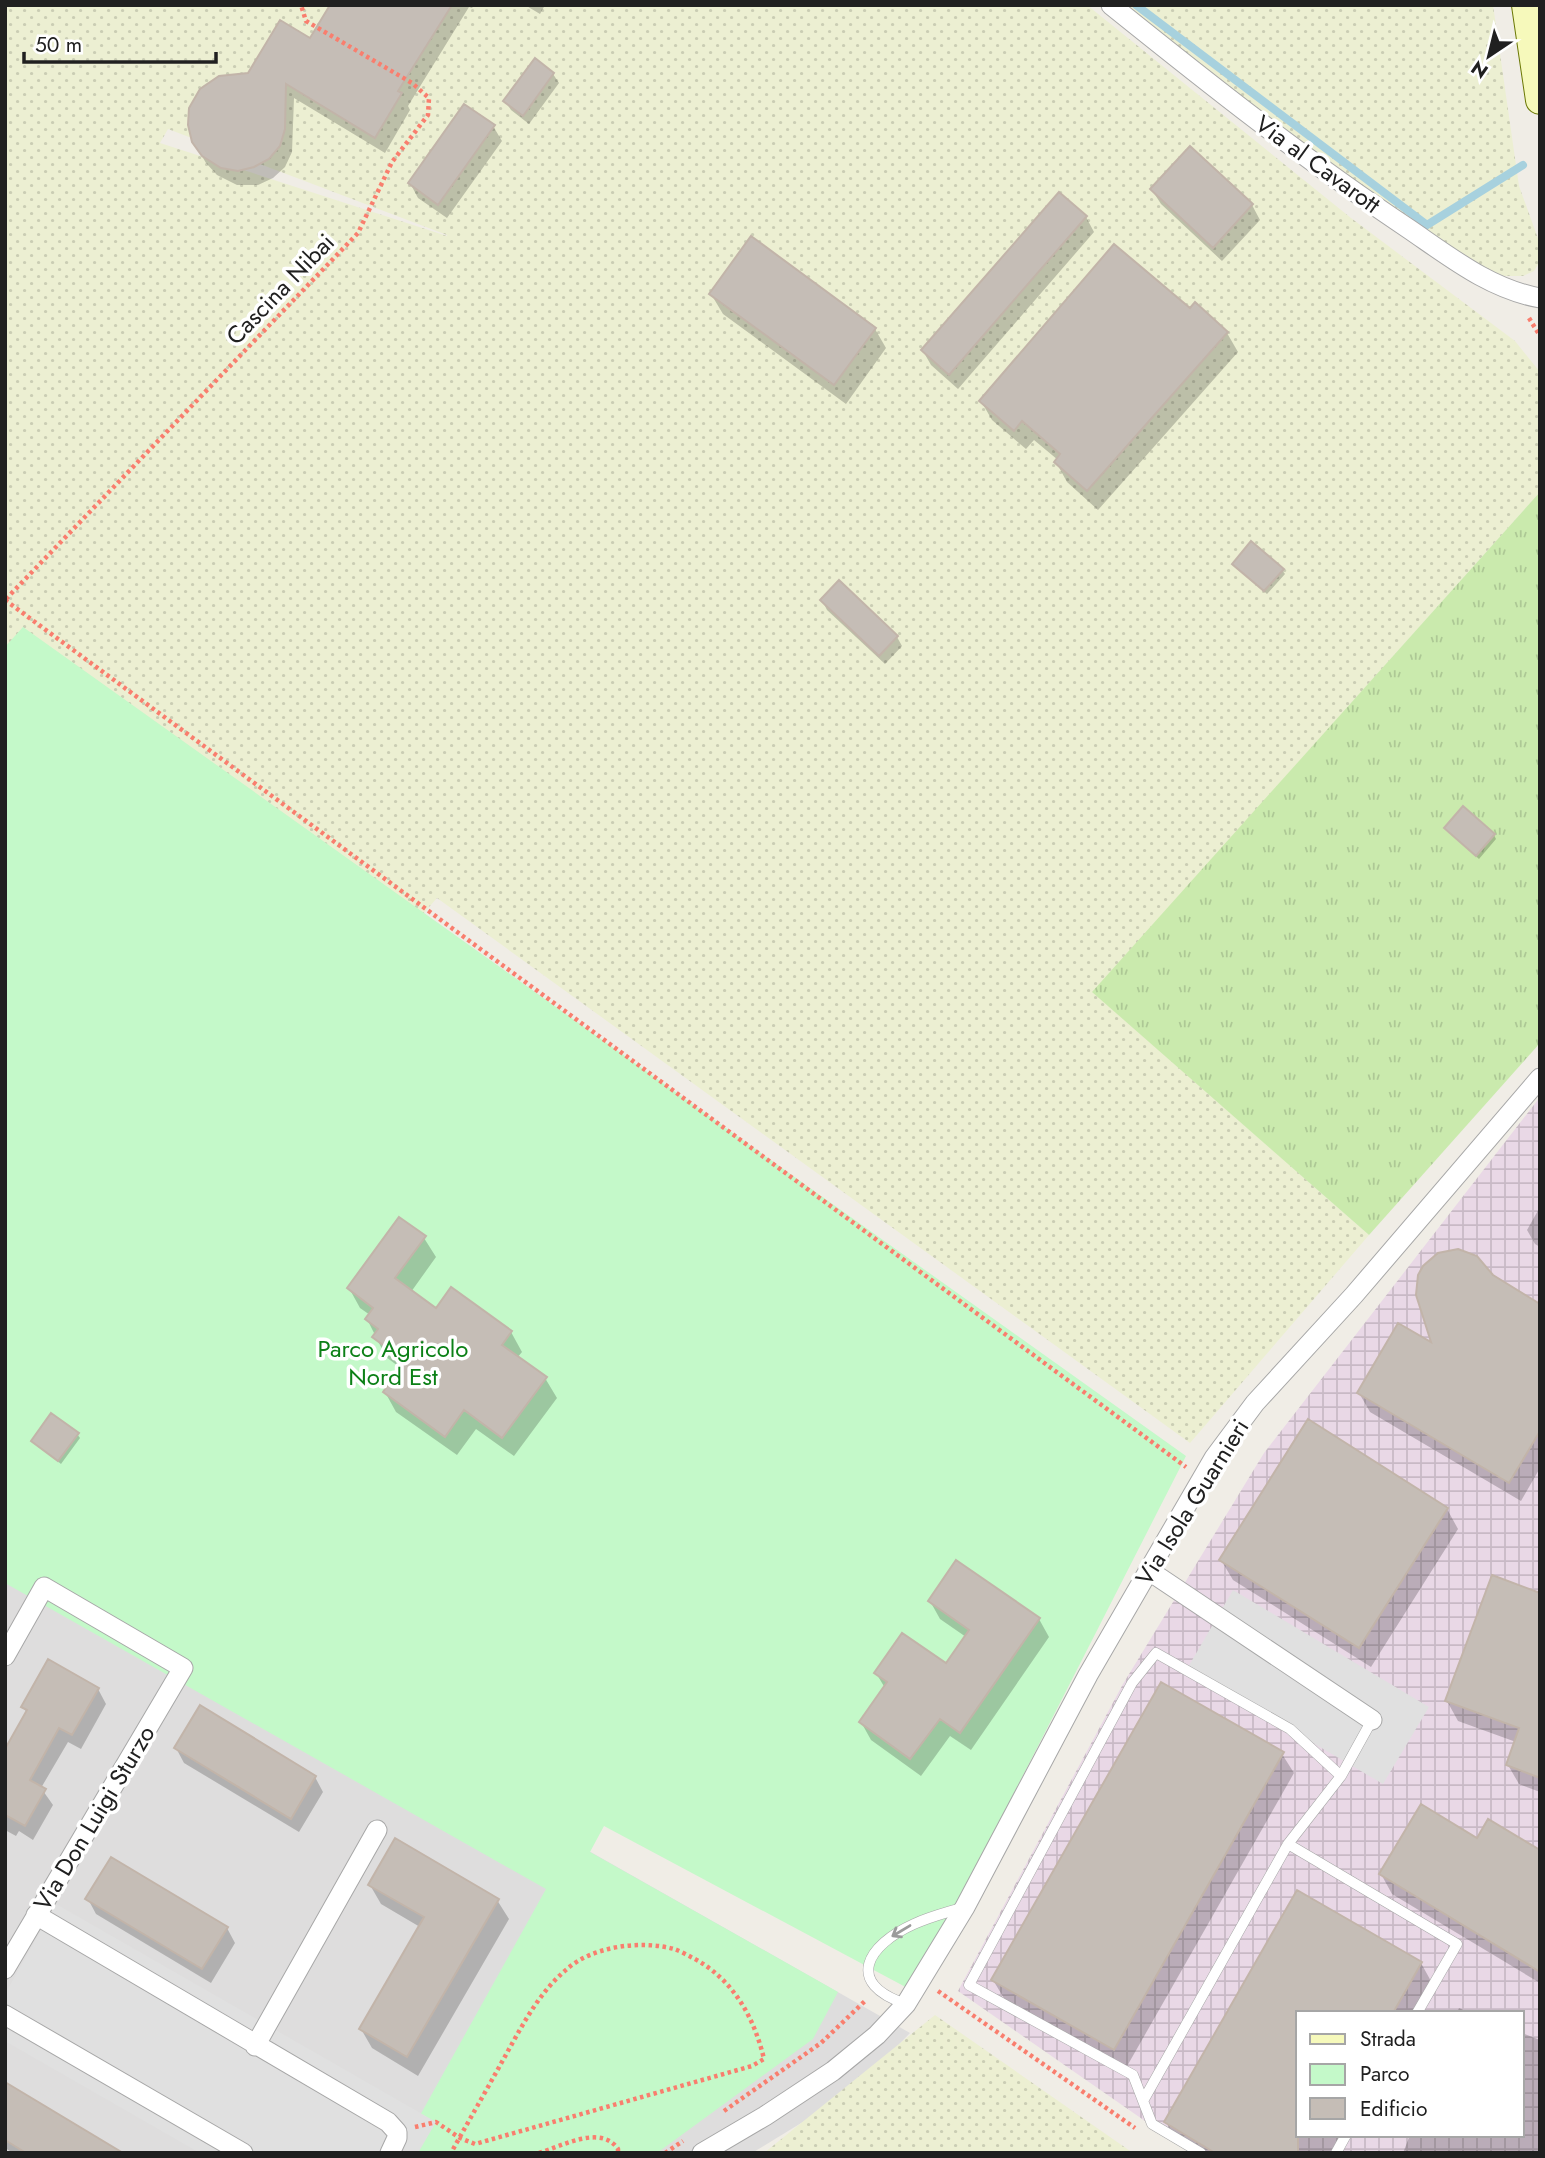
<svg xmlns="http://www.w3.org/2000/svg" width="1545" height="2158" viewBox="0 0 1545 2158" font-family="Jost,sans-serif">
<style>
.residential{fill:#dedddd}
.industrial{fill:url(#industrial-grid);fill-rule:evenodd}
.farmland{fill:url(#farmland-dots);fill-rule:evenodd}
.grass{fill:url(#grass-tufts)}
.park{fill:#c4f9c9}
.parking{fill:#e0e0e0}
.shadow{fill:#0003}
.lines{fill:none;stroke-linecap:round;stroke-linejoin:round}
.stream{stroke:#a7d1de;stroke-width:8}
.building{fill:#c5bdb6;stroke:#c2b4a9;stroke-width:2}
.service-casing{stroke:#a7a7a7;stroke-width:11}
.minor-casing{stroke:#a7a7a7;stroke-width:21}
.secondary-casing{stroke:#6b7805;stroke-width:30}
.path{stroke:#f97e6e;stroke-width:4.5;stroke-dasharray:3.5 3.5;stroke-linecap:butt}
.service{stroke:#fff;stroke-width:10}
.minor{stroke:#fff;stroke-width:19}
.secondary{stroke:#f6f9bb;stroke-width:28}
.oneway{stroke:#9b9b9b}
.labels{text-anchor:middle;dominant-baseline:central;stroke-width:7;stroke-linejoin:round;paint-order:stroke}
.street-label{font-size:24px;fill:#202020;stroke:#fff}
.park-label{font-size:24px;fill:#0c8017;stroke:#fff}
</style>
<defs>
<pattern id="industrial-grid" width="8" height="8" patternUnits="userSpaceOnUse" patternTransform="scale(1.75)"><rect width="8" height="8" fill="#e9d8e6"/><path d="M0 4h8M4 0v8" fill="none" stroke="#c8b9c5"/></pattern>
<pattern id="farmland-dots" width="8" height="8" patternUnits="userSpaceOnUse" patternTransform="scale(1.75)"><rect width="8" height="8" fill="#ecefd2"/><path d="M2 2h.1M6 6h.1" fill="none" stroke="#cacdb4" stroke-width="1.8" stroke-linecap="round"/></pattern>
<pattern id="grass-tufts" width="24" height="20" patternUnits="userSpaceOnUse" patternTransform="scale(1.75)"><rect width="24" height="20" fill="#caeaad"/><path d="M3 7l-1-3M5 7V3M7 7l1-3M15 17l-1-3M17 17v-4M19 17l1-3" fill="none" stroke="#adc895"/></pattern>
</defs>
<rect width="100%" height="100%" fill="#f0ede6"/>
<!-- residential -->
<path class="residential" d="M 5,1556 L 573,1842 L 910,2033 L 877,2067 L 829,2106 L 752,2153 L 5,2153 Z"/>
<!-- industrial -->
<path class="industrial" d="M 1540,1097 L 1540,2153 L 1191,2153 L 958,1991 L 1123,1684 L 1264,1453 ZM 1298,2013 L 1522,2013 L 1522,2135 L 1298,2135 Z"/>
<!-- farmland -->
<path class="farmland" d="M 5,5 L 1087,5 L 1351,218 L 1515,341 L 1540,372 L 1540,492 L 1093,992 L 1369,1235 L 1190,1443 L 437,898 L 74,1307 L 5,1258 ZM 168,129 L 447,235 L 447,236 L 160,143 Z
M 1124,5 L 1493,5 L 1519,186 L 1540,244 L 1540,261 L 1534,271 L 1523,276 L 1505,276 L 1492,272 L 1467,258 L 1342,175 Z
M 935,2015 L 1133,2153 L 764,2153 Z"/>
<!-- grass -->
<path class="grass" d="M 1540,492 L 1540,1043 L 1369,1235 L 1092,992 Z"/>
<!-- park -->
<path class="park" d="M 23,627 L 1186,1456 L 913,1991 L 604,1826 L 590,1852 L 838,1992 L 813,2039 L 657,2153 L 399,2153 L 546,1889 L 5,1583 L 5,647 Z"/>
<!-- parking -->
<path class="parking" d="M 1233,1590 L 1429,1707 L 1383,1784 L 1187,1669 Z
M 56,1904 L 436,2122 L 418,2153 L 200,2153 L 5,2041 L 5,1994 Z"/>
<!-- shadow -->
<path class="shadow" d="M 332,5 L 474,5 L 472,8 L 469,7 L 408,106 L 410,110 L 385,153 L 294,98 L 292,152 L 285,167 L 273,178 L 258,185 L 237,185 L 217,175 L 206,163 L 196,146 L 249,75 L 310,40 Z
M 525,5 L 545,5 L 540,14 Z
M 553,74 L 559,83 L 529,124 L 511,110 L 505,101 Z
M 493,126 L 502,141 L 447,218 L 418,198 L 410,183 Z
M 1190,149 L 1252,205 L 1260,220 L 1222,261 L 1161,204 L 1152,190 Z
M 1086,217 L 1094,232 L 958,389 L 931,365 L 923,351 Z
M 711,294 L 875,329 L 886,348 L 846,404 L 723,314 Z
M 1190,311 L 1227,333 L 1238,352 L 1098,510 L 1067,482 L 1056,462 L 1058,460 L 1034,440 L 1026,449 L 992,420 L 981,401 Z
M 1234,564 L 1282,570 L 1285,574 L 1267,594 Z
M 822,600 L 897,637 L 902,646 L 885,664 L 827,610 Z
M 1446,828 L 1494,835 L 1496,839 L 1479,859 Z
M 1540,1207 L 1540,1247 L 1535,1244 L 1527,1230 Z
M 424,1238 L 436,1257 L 411,1292 L 436,1310 L 511,1332 L 522,1352 L 517,1358 L 545,1378 L 557,1398 L 514,1456 L 476,1429 L 457,1455 L 396,1412 L 385,1392 L 402,1369 L 386,1357 L 367,1319 L 370,1315 L 360,1308 L 349,1288 Z
M 1492,1277 L 1540,1306 L 1540,1468 L 1521,1501 L 1370,1412 L 1359,1393 L 1434,1346 Z
M 77,1434 L 80,1438 L 61,1464 L 33,1441 Z
M 1447,1509 L 1458,1529 L 1371,1667 L 1233,1580 L 1221,1560 Z
M 1540,1594 L 1540,1792 L 1519,1784 L 1508,1765 L 1516,1742 L 1458,1721 L 1447,1701 Z
M 930,1601 L 1039,1619 L 1049,1637 L 971,1750 L 950,1736 L 921,1776 L 871,1740 L 861,1722 L 885,1688 L 876,1673 L 946,1666 L 966,1637 L 940,1619 Z
M 98,1689 L 106,1704 L 81,1749 L 68,1742 L 41,1788 L 53,1805 L 33,1840 L 19,1831 L 16,1836 L 5,1830 L 5,1753 L 27,1713 L 23,1707 Z
M 176,1748 L 315,1777 L 323,1792 L 299,1832 L 184,1763 Z
M 1282,1754 L 1294,1773 L 1126,2068 L 1005,2000 L 993,1980 Z
M 1477,1840 L 1540,1852 L 1540,1983 L 1392,1894 L 1381,1874 Z
M 370,1885 L 497,1900 L 509,1919 L 418,2076 L 372,2048 L 361,2029 L 420,1927 L 381,1904 Z
M 1297,1892 L 1421,1963 L 1432,1983 L 1415,2013 L 1298,2013 L 1298,2135 L 1345,2135 L 1335,2153 L 1196,2153 L 1177,2142 L 1166,2122 Z
M 88,1899 L 227,1928 L 235,1943 L 211,1983 L 96,1914 Z
M 1459,2008 L 1470,2013 L 1457,2013 Z
M 1522,2033 L 1540,2040 L 1540,2153 L 1403,2153 L 1410,2135 L 1522,2135 Z
M 5,2084 L 111,2153 L 13,2153 L 5,2148 Z"/>
<g class="lines">
<!-- stream -->
<path class="stream" d="M 1136,5 L 1427,225 L 1523,165"/>
</g>
<!-- building -->
<path class="building" d="M 330,5 L 452,5 L 398,91 L 402,93 L 375,138 L 286,84 L 285,129 L 280,146 L 269,159 L 254,167 L 238,171 L 221,168 L 202,156 L 192,142 L 188,125 L 189,108 L 200,89 L 219,76 L 248,73 L 280,20 L 310,38 Z
M 535,58 L 554,73 L 523,116 L 503,101 Z
M 464,104 L 495,125 L 438,205 L 408,183 Z
M 1190,146 L 1253,204 L 1213,248 L 1150,189 Z
M 1059,192 L 1087,216 L 949,375 L 921,350 Z
M 751,236 L 876,328 L 834,385 L 709,294 Z
M 1114,244 L 1190,308 L 1195,302 L 1228,332 L 1087,491 L 1054,462 L 1060,454 L 1022,421 L 1014,431 L 979,401 Z
M 1251,541 L 1284,569 L 1264,591 L 1232,564 Z
M 839,580 L 898,636 L 879,656 L 820,600 Z
M 1463,806 L 1495,834 L 1476,856 L 1444,828 Z
M 399,1217 L 426,1236 L 395,1278 L 436,1308 L 451,1287 L 512,1331 L 502,1345 L 547,1377 L 502,1438 L 464,1410 L 445,1437 L 383,1392 L 405,1361 L 372,1337 L 378,1329 L 365,1319 L 373,1308 L 347,1288 Z
M 1458,1249 L 1477,1256 L 1493,1275 L 1540,1304 L 1540,1431 L 1509,1483 L 1357,1393 L 1398,1323 L 1431,1342 L 1416,1295 L 1418,1275 L 1423,1266 L 1438,1253 Z
M 51,1413 L 79,1433 L 58,1461 L 31,1441 Z
M 1308,1419 L 1448,1508 L 1359,1648 L 1219,1560 Z
M 956,1560 L 1040,1618 L 960,1733 L 940,1719 L 910,1759 L 859,1722 L 887,1682 L 874,1673 L 902,1633 L 946,1663 L 969,1630 L 928,1601 Z
M 1492,1575 L 1540,1593 L 1540,1778 L 1506,1765 L 1519,1728 L 1445,1701 Z
M 48,1659 L 99,1688 L 72,1735 L 59,1728 L 30,1780 L 46,1789 L 25,1826 L 5,1815 L 5,1749 L 27,1710 L 21,1707 Z
M 1161,1682 L 1284,1752 L 1114,2050 L 991,1980 Z
M 200,1705 L 316,1776 L 291,1819 L 174,1748 Z
M 1421,1804 L 1477,1838 L 1488,1819 L 1540,1850 L 1540,1972 L 1379,1874 Z
M 395,1838 L 499,1899 L 407,2057 L 359,2029 L 424,1917 L 368,1885 Z
M 111,1857 L 228,1927 L 202,1969 L 85,1899 Z
M 1297,1890 L 1422,1962 L 1393,2013 L 1298,2013 L 1298,2153 L 1215,2153 L 1164,2122 Z
M 5,2082 L 123,2153 L 26,2153 L 5,2140 Z"/>
<g class="lines">
<defs>
<path id="service" d="M 1372,1720 L 1341,1776 L 1288,1844 L 1457,1944 L 1417,2013
M 906,2004 C 844,1983 867,1945 914,1924 C 929,1917 945,1913 961,1908
M 1143,2101 L 1288,1844
M 1201,2153 L 1152,2124 L 1133,2075 L 969,1985 L 1132,1683 L 1156,1653 L 1290,1729 L 1341,1776
M 1336,2153 L 1346,2135"/>
<path id="minor" d="M 1111,5 C 1208,83 1305,160 1409,229 C 1450,257 1490,289 1540,298
M 1148,1570 L 1372,1720
M 5,1656 L 44,1587 L 183,1668 L 5,1969
M 36,1915 L 388,2122 L 397,2132 L 397,2138 L 390,2153
M 5,2015 L 243,2153
M 255,2046 L 377,1830
M 702,2153 L 765,2116 L 833,2071 L 877,2035 L 906,2004 L 965,1907 L 1088,1675 L 1214,1458 L 1255,1403 L 1354,1295 L 1540,1078"/>
<path id="secondary" d="M 1526,5 L 1540,100"/>
</defs>
<!-- service casing -->
<use href="#service" class="service-casing"/>
<!-- minor casing -->
<use href="#minor" class="minor-casing"/>
<!-- secondary casing -->
<use href="#secondary" class="secondary-casing"/>
<!-- path -->
<path class="path" d="M 1529,318 L 1540,336
M 6,599 L 358,233 L 392,162 L 428,115 L 429,98 L 412,83 L 306,21 L 301,5
M 5,600 L 1186,1467
M 938,1991 L 1135,2128
M 724,2111 L 821,2043 L 866,2000
M 415,2127 L 436,2122 L 460,2138 L 475,2144 L 752,2066 L 764,2059 C 754,2017 733,1979 693,1958 C 687,1955 680,1951 674,1949 C 641,1940 593,1946 567,1969 C 538,1993 521,2028 503,2060 C 486,2091 468,2122 451,2153
M 539,2153 C 562,2146 601,2124 618,2149 L 618,2153
M 665,2153 L 683,2141"/>
<!-- service -->
<use href="#service" class="service"/>
<!-- minor -->
<use href="#minor" class="minor"/>
<!-- secondary -->
<use href="#secondary" class="secondary"/>
</g>
<!-- one-way arrows -->
<defs><path id="oneway-shaft" d="M-6 0H5M1.5-3L5.5 0L1.5 3" fill="none" stroke-width="1.6" stroke-linecap="round" stroke-linejoin="round" transform="scale(1.75)"/></defs>
<use class="oneway" href="#oneway-shaft" transform="translate(901 1931) rotate(149)"/>
<g class="labels">
<!-- street labels -->
<g class="street-label">
<text transform="translate(1318 164) rotate(36)">Via al Cavarott</text>
<text transform="translate(280 289) rotate(-46)">Cascina Nibai</text>
<text transform="translate(1192 1502) rotate(-58)">Via Isola Guarnieri</text>
<text transform="translate(94 1818) rotate(-59)">Via Don Luigi Sturzo</text>
</g>
<!-- park labels -->
<g class="park-label">
<text x="393" y="1348">Parco Agricolo<tspan x="393" dy="28">Nord Est</tspan></text>
</g>
</g>
<!-- border -->
<rect width="1545" height="2158" fill="none" stroke="#202020" stroke-width="14"/>
<!-- legend -->
<rect x="1296" y="2011" width="228" height="126" fill="#ffffff" stroke="#a6a6a6" stroke-width="2"/>
<rect x="1310" y="2034" width="35" height="10" fill="#f6f9bb" stroke="#a6a6a6" stroke-width="2"/>
<text x="1360" y="2046" font-size="21" fill="#202020">Strada</text>
<rect x="1310" y="2064" width="35" height="21" fill="#c4f9c9" stroke="#a6a6a6" stroke-width="2"/>
<text x="1360" y="2081" font-size="21" fill="#202020">Parco</text>
<rect x="1310" y="2098" width="35" height="21" fill="#c5bdb6" stroke="#a6a6a6" stroke-width="2"/>
<text x="1360" y="2116" font-size="21" fill="#202020">Edificio</text>
<!-- north arrow -->
<g transform="translate(1489 56) rotate(215)" stroke="#ffffff" stroke-width="5" paint-order="stroke">
<path d="M0-5L12 26L0 18L-12 26Z" fill="#202020"/>
<text y="-10" font-size="19" font-weight="bold" text-anchor="middle" fill="#202020">N</text>
</g>
<!-- scale -->
<path d="M24 52v10h192v-10" fill="none" stroke="#202020" stroke-width="3.5"/>
<text x="35" y="52" font-size="21" fill="#202020" stroke="#ffffff" stroke-width="5" paint-order="stroke">50 m</text>
</svg>
